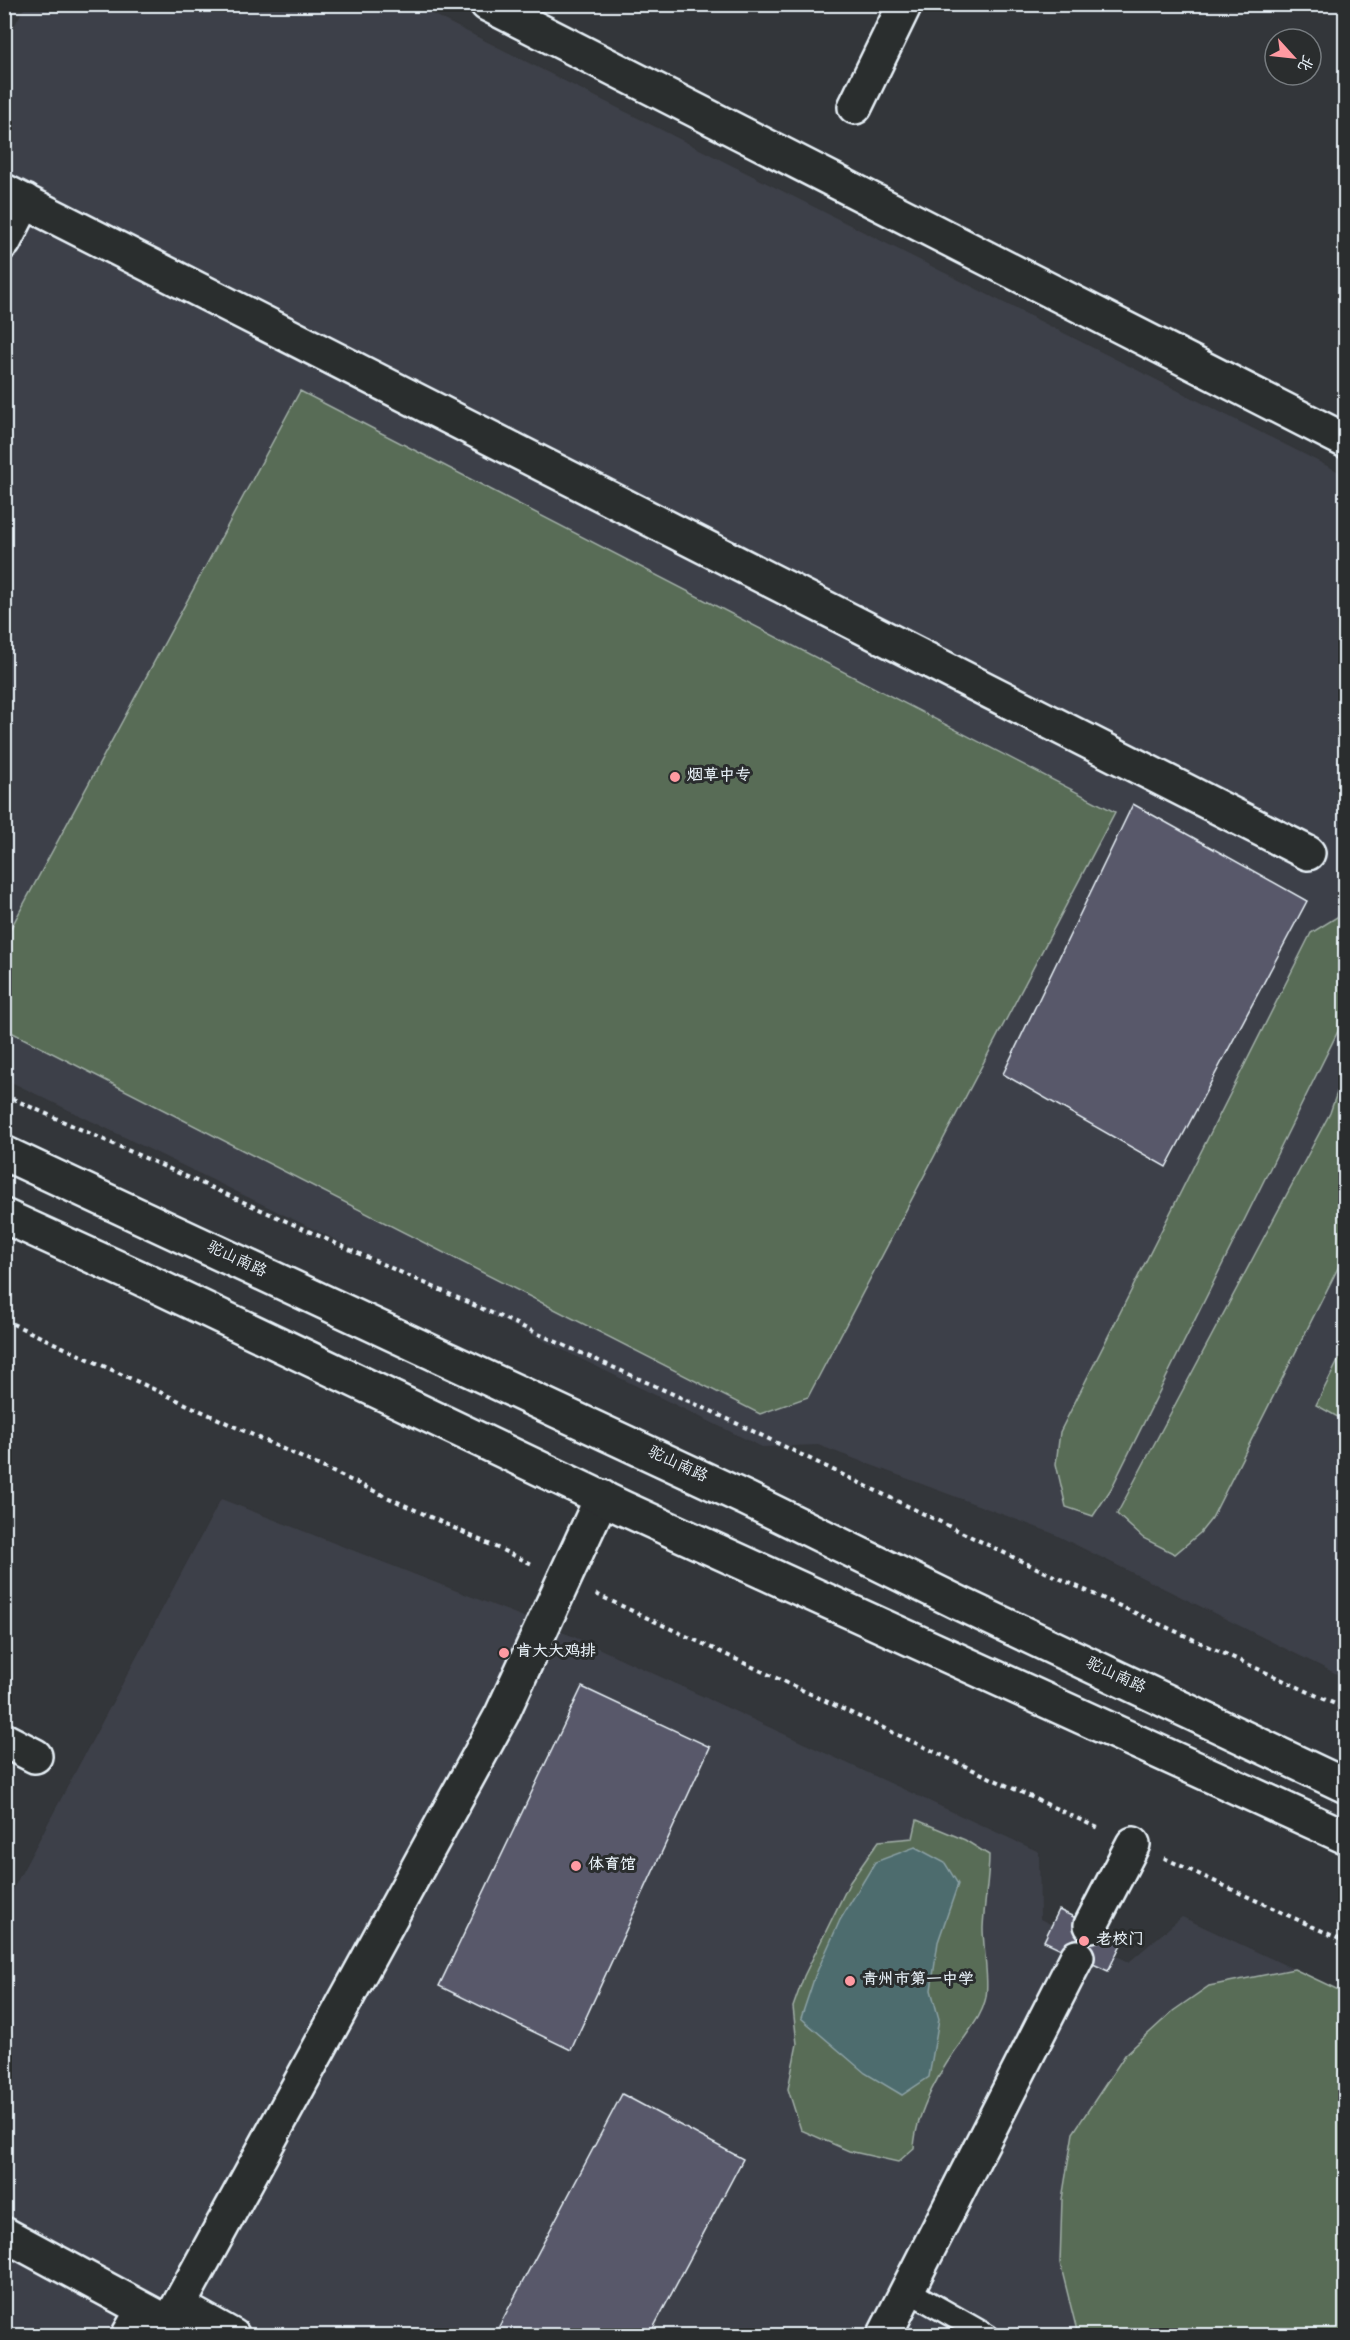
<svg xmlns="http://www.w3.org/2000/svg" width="1350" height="2340" viewBox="0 0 1350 2340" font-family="'Gochi Hand','LXGW WenKai TC',sans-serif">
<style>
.built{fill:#3e4049}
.green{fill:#596c56;stroke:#a0aea7;stroke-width:1.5}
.water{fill:#4d6c6e;stroke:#8ba1a5;stroke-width:1.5}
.building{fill:#59596b;stroke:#e8f1f8;stroke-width:1.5}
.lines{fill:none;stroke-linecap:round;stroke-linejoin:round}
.service-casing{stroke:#e8f1f8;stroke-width:26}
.minor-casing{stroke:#e8f1f8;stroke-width:38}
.tertiary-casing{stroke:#e8f1f8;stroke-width:38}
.primary-casing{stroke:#e8f1f8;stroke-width:38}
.path{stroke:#e8f1f8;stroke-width:4;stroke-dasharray:4.5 4.5;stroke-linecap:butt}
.service{stroke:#2a2d2e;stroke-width:21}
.minor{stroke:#2a2d2e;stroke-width:33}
.tertiary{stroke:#2a2d2e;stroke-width:33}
.primary{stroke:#2a2d2e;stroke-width:33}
.poi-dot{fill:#ff9aa2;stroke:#2a2d2e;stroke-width:2}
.labels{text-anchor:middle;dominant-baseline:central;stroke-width:6;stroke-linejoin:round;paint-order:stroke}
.poi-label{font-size:16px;font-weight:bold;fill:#e8f1f8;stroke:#2a2d2e;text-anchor:start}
.street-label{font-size:16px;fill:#e8f1f8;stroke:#2a2d2e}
</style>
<rect width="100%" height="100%" fill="#33363a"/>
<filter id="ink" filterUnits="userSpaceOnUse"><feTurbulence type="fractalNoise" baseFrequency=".0167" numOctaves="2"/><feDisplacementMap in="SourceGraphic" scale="12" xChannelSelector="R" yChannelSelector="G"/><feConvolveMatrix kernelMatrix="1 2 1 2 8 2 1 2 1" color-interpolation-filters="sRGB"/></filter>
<g filter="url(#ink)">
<!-- built -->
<path class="built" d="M 26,5 L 414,5 L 1345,475 L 1345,1678 L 1052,1533 L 818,1445 L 762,1447 L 5,1079 L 4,44 Z
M 221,1499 L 572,1636 L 1039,1852 L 1040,1919 L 1129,1962 L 1182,1917 L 1345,1993 L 1345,2335 L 5,2336 L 5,1904 Z"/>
<!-- green -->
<path class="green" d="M 300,391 L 1115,812 L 808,1397 L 760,1414 L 5,1029 L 5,939 Z
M 1345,912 L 1345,1017 L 1111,1489 L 1093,1516 L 1066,1507 L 1056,1464 L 1060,1432 L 1311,933 Z
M 1345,1069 L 1345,1254 L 1212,1518 L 1200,1533 L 1175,1554 L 1143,1538 L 1117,1514 L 1330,1113 Z
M 1345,1347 L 1346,1421 L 1345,1421 L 1316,1405 Z
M 917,1820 L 965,1840 L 989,1855 C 989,1879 984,1903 983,1928 C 983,1947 990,1986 985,2001 C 981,2016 973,2025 965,2037 C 942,2067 916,2111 914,2148 L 898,2162 L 849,2151 L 801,2130 L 788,2089 L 797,2044 L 793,2007 L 804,1976 L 850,1882 L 879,1841 L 913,1838 Z
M 1294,1969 L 1345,1993 L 1345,2335 L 1078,2335 L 1060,2263 L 1062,2199 L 1073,2133 L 1125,2055 L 1173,2011 L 1209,1986 Z"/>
<!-- water -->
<path class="water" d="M 915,1847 L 945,1863 L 958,1884 L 938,1942 L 931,1990 L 939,2019 L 929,2077 L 902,2095 L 865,2073 L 801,2018 L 815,1976 L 840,1920 L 875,1862 Z"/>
<!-- building -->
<path class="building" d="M 1133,804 L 1307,901 L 1166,1167 L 1003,1074 Z
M 582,1687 L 710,1747 L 571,2050 L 439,1986 Z
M 1059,1910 L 1123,1940 L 1108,1971 L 1044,1941 Z
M 622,2094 L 743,2159 L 649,2336 L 494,2336 Z"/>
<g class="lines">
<defs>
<path id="service" d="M 907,2290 L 988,2336"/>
<path id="minor" d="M 855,107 L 905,4
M 4,191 L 1308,853
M 4,242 L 25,201
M 4,1740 L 35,1756
M 1091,1925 L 1133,1844
M 4,2234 L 169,2323 L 502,1714 L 602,1497
M 179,2306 L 233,2336
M 128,2336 L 143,2310
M 884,2336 L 1077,1957"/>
<path id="tertiary" d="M 487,4 L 1346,441"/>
<path id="primary" d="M 4,1153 L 747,1499 L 961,1604 L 1346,1786
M 4,1216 L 138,1277 L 623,1508 L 1346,1837"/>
</defs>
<!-- service casing -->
<use href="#service" class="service-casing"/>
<!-- minor casing -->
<use href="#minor" class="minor-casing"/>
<!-- tertiary casing -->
<use href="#tertiary" class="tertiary-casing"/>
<!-- primary casing -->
<use href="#primary" class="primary-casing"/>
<!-- path -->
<path class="path" d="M 4,1095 L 711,1411 L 1019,1560 L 1346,1709
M 4,1320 L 532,1564
M 596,1594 L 1100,1829
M 1164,1858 L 1346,1942"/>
<!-- service -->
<use href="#service" class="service"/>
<!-- minor -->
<use href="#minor" class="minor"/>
<!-- tertiary -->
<use href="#tertiary" class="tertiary"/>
<!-- primary -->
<use href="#primary" class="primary"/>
</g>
</g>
<!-- markers -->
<g class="poi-dot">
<circle cx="675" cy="777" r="6"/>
<circle cx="504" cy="1653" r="6"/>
<circle cx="576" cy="1866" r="6"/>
<circle cx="1084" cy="1941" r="6"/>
<circle cx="850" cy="1981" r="6"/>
</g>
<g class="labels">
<!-- poi labels -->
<g class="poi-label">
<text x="687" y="777">烟草中专</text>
<text x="516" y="1653">肯大大鸡排</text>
<text x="588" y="1866">体育馆</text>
<text x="1096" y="1941">老校门</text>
<text x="862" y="1981">青州市第一中学</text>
</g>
<!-- street labels -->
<g class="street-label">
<text transform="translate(236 1261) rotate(25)">驼山南路</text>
<text transform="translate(677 1466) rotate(25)">驼山南路</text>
<text transform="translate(1115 1677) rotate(25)">驼山南路</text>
</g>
</g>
<!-- margin -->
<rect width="1350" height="2340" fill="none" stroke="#2a2d2e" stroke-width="24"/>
<rect x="12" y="12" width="1326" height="2316" fill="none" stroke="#e8f1f8" stroke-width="2" filter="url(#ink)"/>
<!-- north arrow -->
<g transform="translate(1293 57) rotate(117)"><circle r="28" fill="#2a2d2e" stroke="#767b7f" stroke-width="1.5"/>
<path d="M0-4.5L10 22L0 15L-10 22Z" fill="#ff9aa2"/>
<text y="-9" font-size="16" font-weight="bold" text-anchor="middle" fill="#e8f1f8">北</text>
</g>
</svg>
